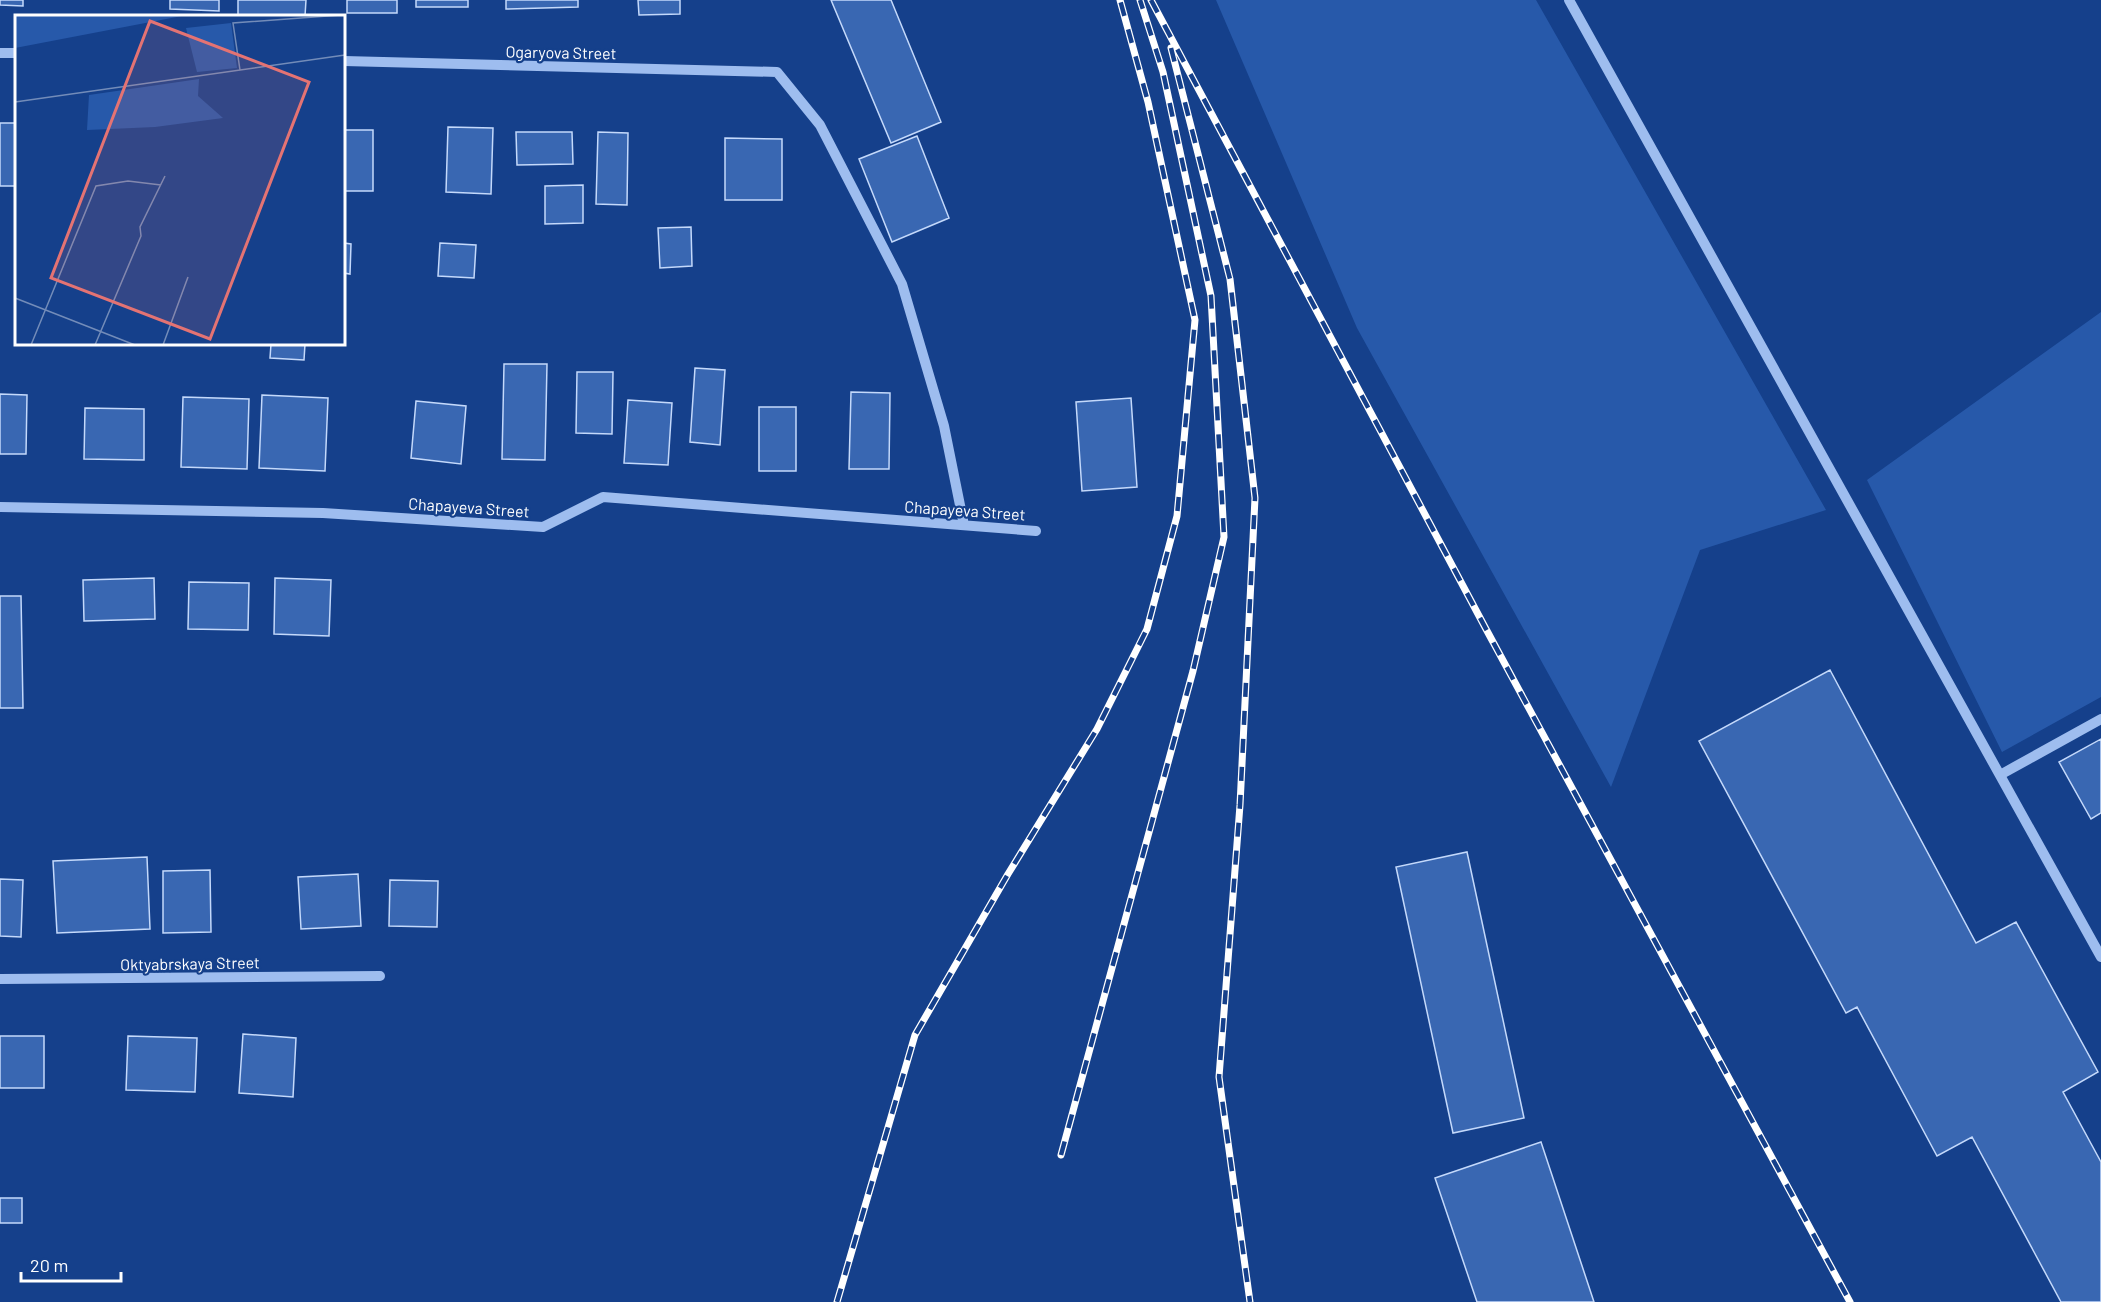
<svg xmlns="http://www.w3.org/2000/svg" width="2101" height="1302" viewBox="0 0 2101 1302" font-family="Barlow,sans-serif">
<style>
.green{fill:#2759aa}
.building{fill:#3967b2;stroke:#c4d9fb;stroke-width:1.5}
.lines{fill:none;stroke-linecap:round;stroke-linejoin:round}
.minor{stroke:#9ebdef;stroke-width:10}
.rail-casing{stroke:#fff;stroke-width:7}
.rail{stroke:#15408b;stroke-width:4.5;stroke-dasharray:14;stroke-linecap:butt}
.labels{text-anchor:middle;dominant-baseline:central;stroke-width:4.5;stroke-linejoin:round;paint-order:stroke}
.street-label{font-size:16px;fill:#fff;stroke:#15408b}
.inset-road{fill:none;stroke:#738cb9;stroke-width:1.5}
.view{fill:#e47373;fill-opacity:0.15;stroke:#e47373;stroke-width:3}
.inset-edge{fill:none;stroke:#fff;stroke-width:3}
</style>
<rect width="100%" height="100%" fill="#15408b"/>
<!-- green -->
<path class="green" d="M 1216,0 L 1536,0 L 1826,510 L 1700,550 L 1611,787 L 1357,328 Z
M 2101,312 L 2101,697 L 2002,752 L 1867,480 Z"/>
<!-- building -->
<path class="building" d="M 0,0 L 23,0 L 23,6 L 0,5 Z
M 170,0 L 219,0 L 219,11 L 170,9 Z
M 238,0 L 306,0 L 305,16 L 238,16 Z
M 347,0 L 397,0 L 397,13 L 347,13 Z
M 416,0 L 468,0 L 468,7 L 416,7 Z
M 506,0 L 578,0 L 578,7 L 506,9 Z
M 638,0 L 680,0 L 680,14 L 639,15 Z
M 831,0 L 891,0 L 941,122 L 891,143 Z
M 0,123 L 16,123 L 16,186 L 0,186 Z
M 448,127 L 493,128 L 491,194 L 446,192 Z
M 344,130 L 373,130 L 373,191 L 344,191 Z
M 516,132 L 572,132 L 573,164 L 517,165 Z
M 598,132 L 628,133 L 627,205 L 596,204 Z
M 917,136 L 949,218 L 892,242 L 859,159 Z
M 725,138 L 782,139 L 782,200 L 725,200 Z
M 583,185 L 583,223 L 545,224 L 545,186 Z
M 691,227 L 692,266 L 660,268 L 658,228 Z
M 344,243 L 351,244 L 350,274 L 344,273 Z
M 440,243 L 476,245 L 474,278 L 438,276 Z
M 271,344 L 305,344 L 304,360 L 270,358 Z
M 504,364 L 547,364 L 545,460 L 502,459 Z
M 695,368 L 725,370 L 720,445 L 690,442 Z
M 577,372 L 613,372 L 612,434 L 576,433 Z
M 851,392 L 890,393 L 889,469 L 849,469 Z
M 0,394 L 27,395 L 26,454 L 0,454 Z
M 262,395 L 328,398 L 325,471 L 259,468 Z
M 183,397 L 249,399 L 247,469 L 181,467 Z
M 1131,398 L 1137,487 L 1082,491 L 1076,402 Z
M 628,400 L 672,403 L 668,465 L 624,463 Z
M 416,401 L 466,406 L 461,464 L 411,458 Z
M 759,407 L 796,407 L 796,471 L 759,471 Z
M 85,408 L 144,409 L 144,460 L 84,459 Z
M 154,578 L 155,619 L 84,621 L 83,580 Z
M 275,578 L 331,580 L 329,636 L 274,634 Z
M 189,582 L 249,583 L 248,630 L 188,629 Z
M 0,596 L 21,596 L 23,708 L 0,708 Z
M 1830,670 L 1976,943 L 2016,922 L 2098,1072 L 2063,1092 L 2101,1162 L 2101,1302 L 2061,1302 L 1972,1137 L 1937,1156 L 1857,1007 L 1846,1013 L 1699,741 Z
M 2101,739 L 2101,813 L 2091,819 L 2059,762 Z
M 1467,852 L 1524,1118 L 1453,1133 L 1396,867 Z
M 147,857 L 150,929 L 57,933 L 53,861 Z
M 210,870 L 211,932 L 163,933 L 163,871 Z
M 358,874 L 361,926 L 301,929 L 298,877 Z
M 0,879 L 23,880 L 21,937 L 0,936 Z
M 390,880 L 438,881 L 437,927 L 389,926 Z
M 243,1034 L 296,1038 L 293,1097 L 239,1093 Z
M 0,1036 L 44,1036 L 44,1088 L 0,1088 Z
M 128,1036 L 197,1038 L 195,1092 L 126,1090 Z
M 1541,1142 L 1594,1302 L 1477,1302 L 1435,1178 Z
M 0,1198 L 22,1198 L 22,1223 L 0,1223 Z"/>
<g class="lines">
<!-- minor -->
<path class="minor" d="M 1569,0 L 2101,957
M 0,53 L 16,53
M 344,61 L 777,72 L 820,125 L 902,284 L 944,426 L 964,525
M 0,507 L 323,513 L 543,527 L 603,497 L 1036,531
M 2000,775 L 2101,719
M 0,979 L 380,976"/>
<defs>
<path id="rail" d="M 1151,0 L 1486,629 L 1850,1302
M 1171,48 L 1230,279 L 1255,498 L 1240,805 L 1219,1077 L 1250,1302
M 1061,1155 L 1193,671 L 1224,537 L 1211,296 L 1163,72 L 1140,0
M 837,1302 L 915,1035 L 1008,874 L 1097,729 L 1147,629 L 1177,516 L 1195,320 L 1148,102 L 1120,0"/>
</defs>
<!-- rail casing -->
<use href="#rail" class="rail-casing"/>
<!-- rail -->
<use href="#rail" class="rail"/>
</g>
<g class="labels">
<!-- street labels -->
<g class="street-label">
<text transform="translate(561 52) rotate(1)">Ogaryova Street</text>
<text transform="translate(469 507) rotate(4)">Chapayeva Street</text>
<text transform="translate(965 510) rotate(4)">Chapayeva Street</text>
<text transform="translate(190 963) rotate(-1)">Oktyabrskaya Street</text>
</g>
</g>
<!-- overview -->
<g transform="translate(15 15)">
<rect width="330" height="330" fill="#15408b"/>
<path d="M 0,0 L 172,0 L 0,33 ZM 216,8 L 222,53 L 182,57 L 171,13 ZM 184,64 L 183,81 L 208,103 L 140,112 L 72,115 L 74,80 Z" fill="#2759aa"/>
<path class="inset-road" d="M 225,55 L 218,8 L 326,0M 0,87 L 330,40M 0,283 L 120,330M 16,330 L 81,171 L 113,166 L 146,170M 80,330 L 126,221 L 125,212 L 150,161M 148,330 L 173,262"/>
<path class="view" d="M 135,6 L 294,67 L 195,324 L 36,263 Z"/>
<rect width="330" height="330" class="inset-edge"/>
</g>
<!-- scale -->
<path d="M21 1272v9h100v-9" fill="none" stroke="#ffffff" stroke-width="3"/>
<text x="30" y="1272" font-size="18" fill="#ffffff" stroke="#15408b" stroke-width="4.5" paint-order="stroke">20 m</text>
</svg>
